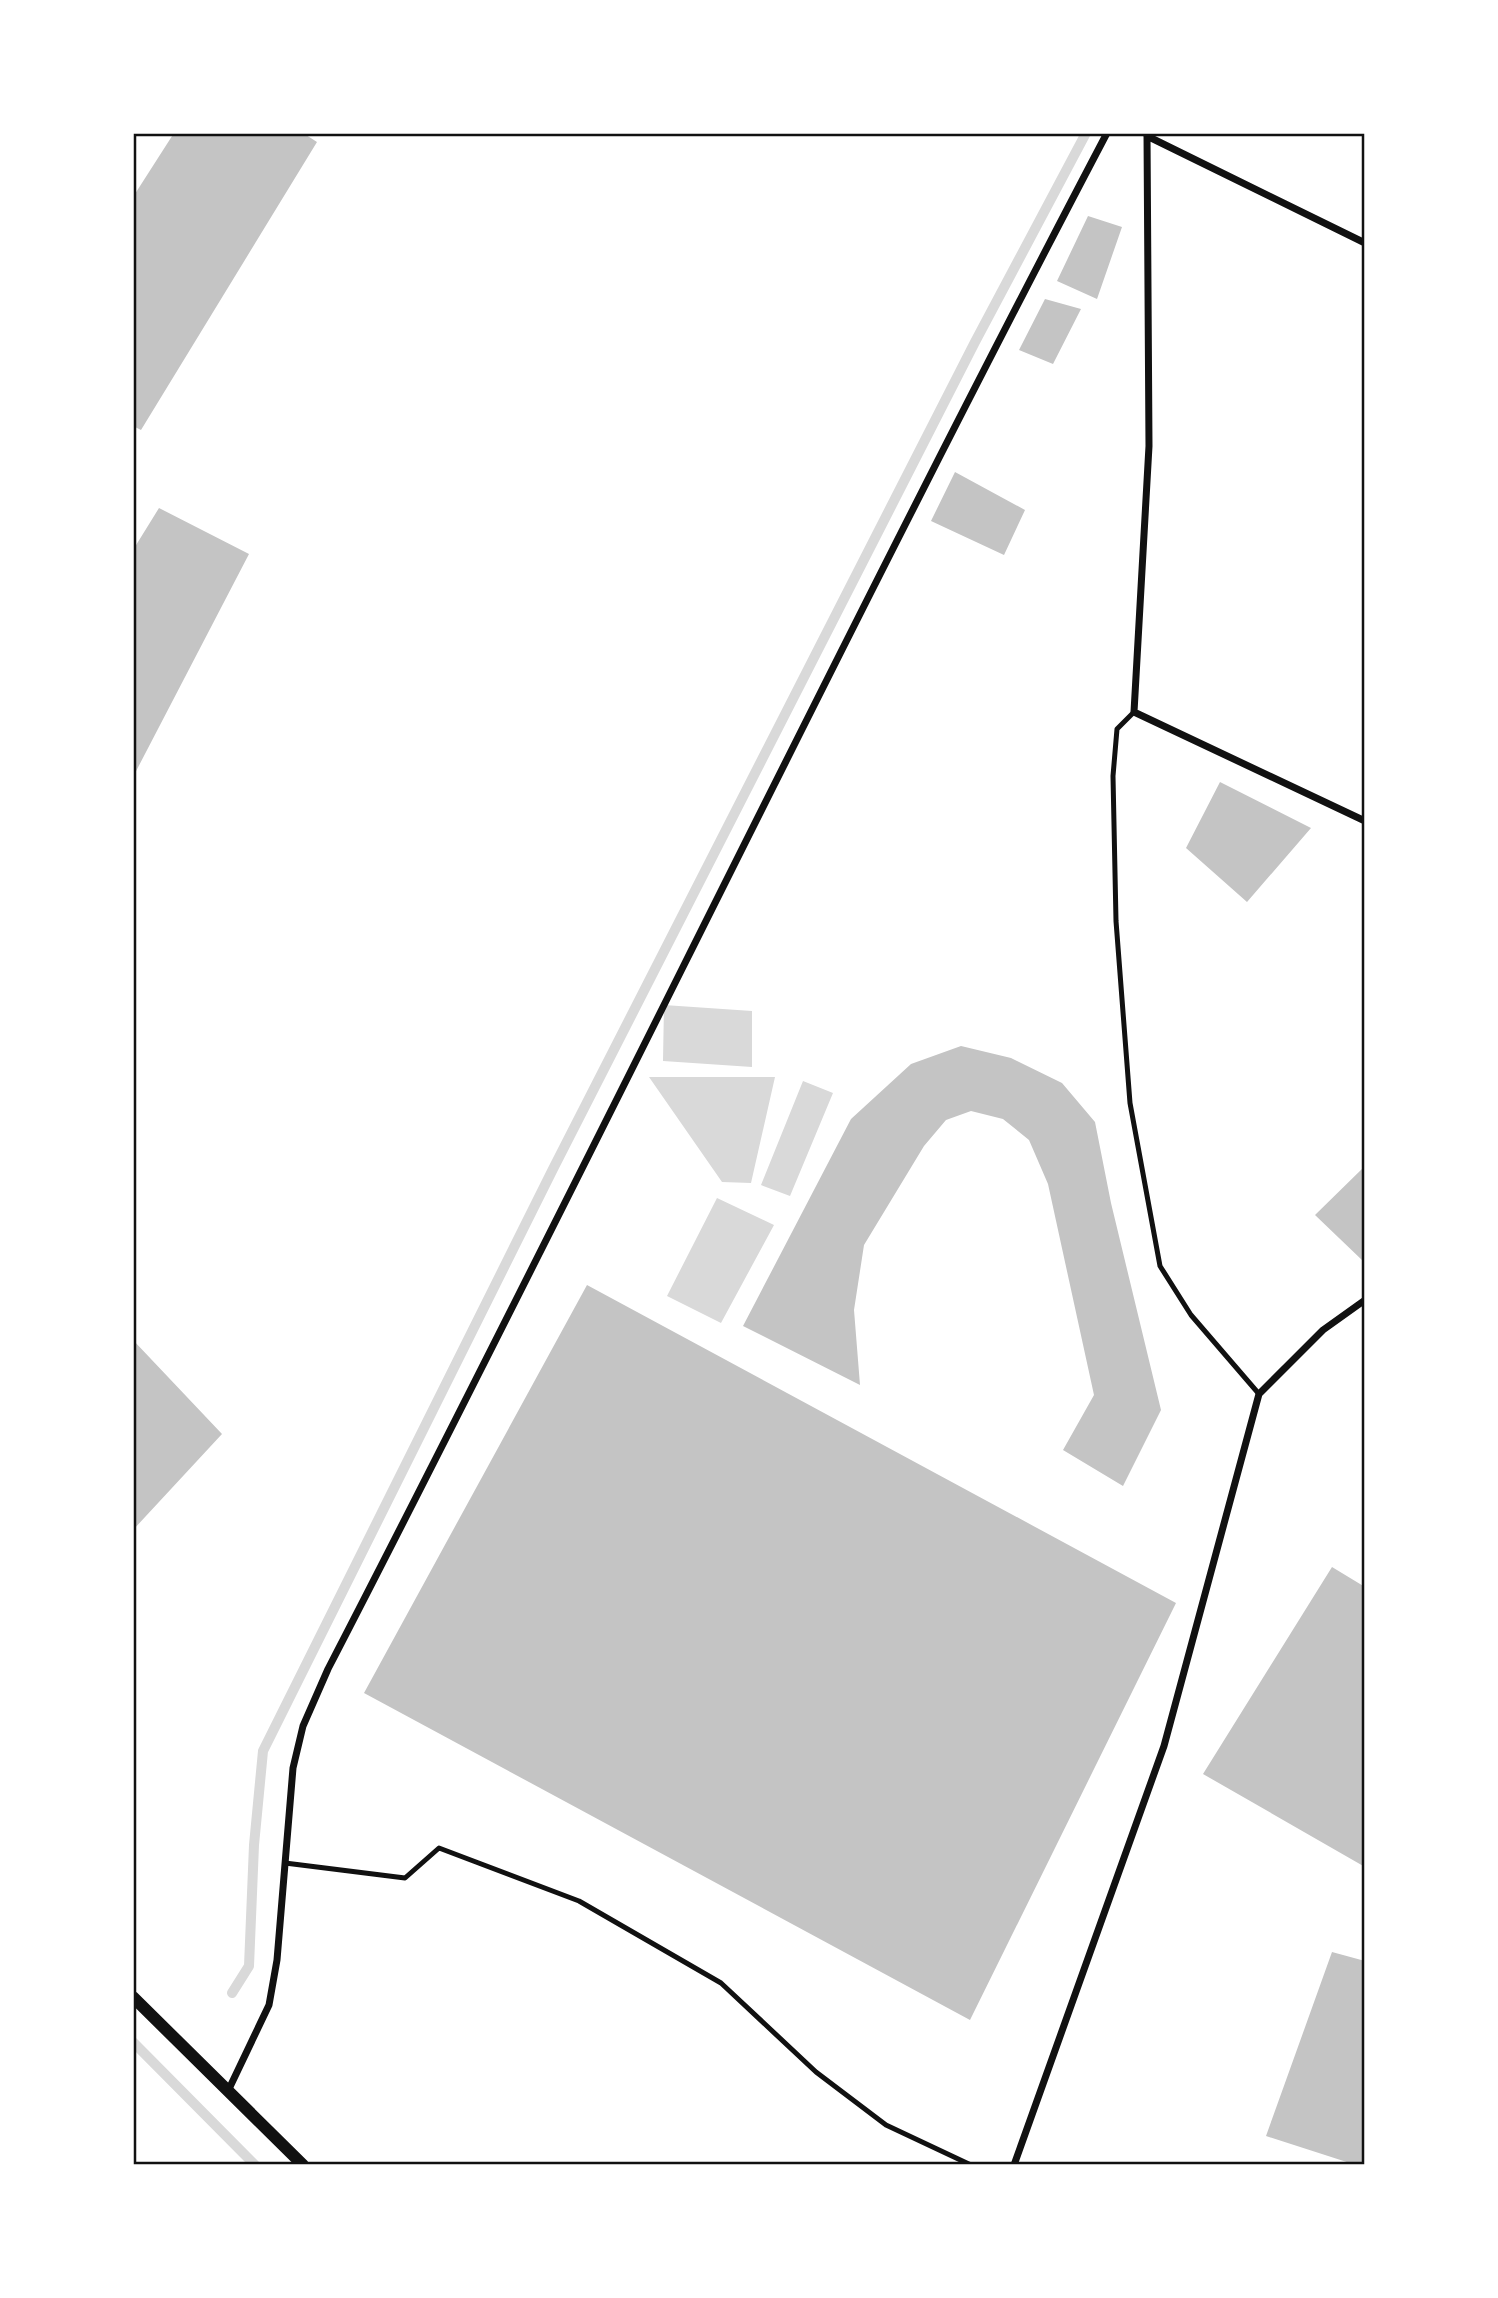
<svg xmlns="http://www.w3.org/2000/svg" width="1498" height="2298" viewBox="0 0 1498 2298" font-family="Overpass,sans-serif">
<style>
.water{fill:#d9d9d9}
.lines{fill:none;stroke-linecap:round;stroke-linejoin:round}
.stream{stroke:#d9d9d9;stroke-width:10}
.building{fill:#c4c4c4}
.service{stroke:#111;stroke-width:5}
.minor{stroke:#111;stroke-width:7}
.tertiary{stroke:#111;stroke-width:12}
.neatline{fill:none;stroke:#111;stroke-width:2.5}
</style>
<rect width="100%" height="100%" fill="#fff"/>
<!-- water -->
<path class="water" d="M 664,1005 L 752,1011 L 752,1067 L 663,1061 Z
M 649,1077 L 775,1077 L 751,1183 L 722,1182 Z
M 803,1081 L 833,1093 L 790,1196 L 761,1185 Z
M 717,1198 L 774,1225 L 721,1323 L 667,1296 Z"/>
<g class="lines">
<!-- stream -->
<path class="stream" d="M 232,1993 L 249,1966 L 254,1845 L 263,1751 L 553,1169 L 975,342 L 1086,133
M 133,2042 L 255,2165"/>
</g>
<!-- building -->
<path class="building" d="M 174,133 L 303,133 L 317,142 L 141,430 L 133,426 L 133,197 Z
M 1088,216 L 1122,227 L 1097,299 L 1057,281 Z
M 1045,299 L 1081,309 L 1053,364 L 1019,350 Z
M 955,472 L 1025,510 L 1004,555 L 931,521 Z
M 159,508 L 249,554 L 133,777 L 133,550 Z
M 1220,782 L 1311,828 L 1247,902 L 1186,848 Z
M 961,1046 L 1011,1058 L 1062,1083 L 1095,1122 L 1111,1203 L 1161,1410 L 1123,1486 L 1063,1450 L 1094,1395 L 1048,1184 L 1029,1140 L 1003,1119 L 971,1111 L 946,1120 L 924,1146 L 864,1245 L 854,1310 L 860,1385 L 743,1326 L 851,1119 L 911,1064 Z
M 1365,1166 L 1365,1259 L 1363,1261 L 1315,1215 Z
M 587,1285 L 1176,1603 L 970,2020 L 364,1693 Z
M 133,1340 L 222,1434 L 133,1530 Z
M 1332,1567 L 1365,1587 L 1365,1867 L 1203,1774 Z
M 1332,1952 L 1365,1961 L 1365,2165 L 1356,2165 L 1266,2136 Z"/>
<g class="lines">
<!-- service -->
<path class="service" d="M 1134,712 L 1117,729 L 1113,776 L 1116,921 L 1130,1103 L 1160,1266 L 1191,1315 L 1259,1394
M 285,1863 L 405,1878 L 439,1848 L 579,1901 L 721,1983 L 816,2072 L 886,2125 L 971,2165"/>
<!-- minor -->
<path class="minor" d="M 1147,133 L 1149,446 L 1134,712 L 1365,821
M 1147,136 L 1365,243
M 228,2091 L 269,2005 L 277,1960 L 293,1768 L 303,1726 L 328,1669 C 592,1159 840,641 1107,133
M 1014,2165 L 1164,1746 L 1259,1394 L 1323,1330 L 1365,1300"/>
<!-- tertiary -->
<path class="tertiary" d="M 133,1997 L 303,2165"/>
</g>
<!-- border -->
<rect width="1498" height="2298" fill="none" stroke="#ffffff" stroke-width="270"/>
<rect x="135" y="135" width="1228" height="2028" class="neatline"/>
</svg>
